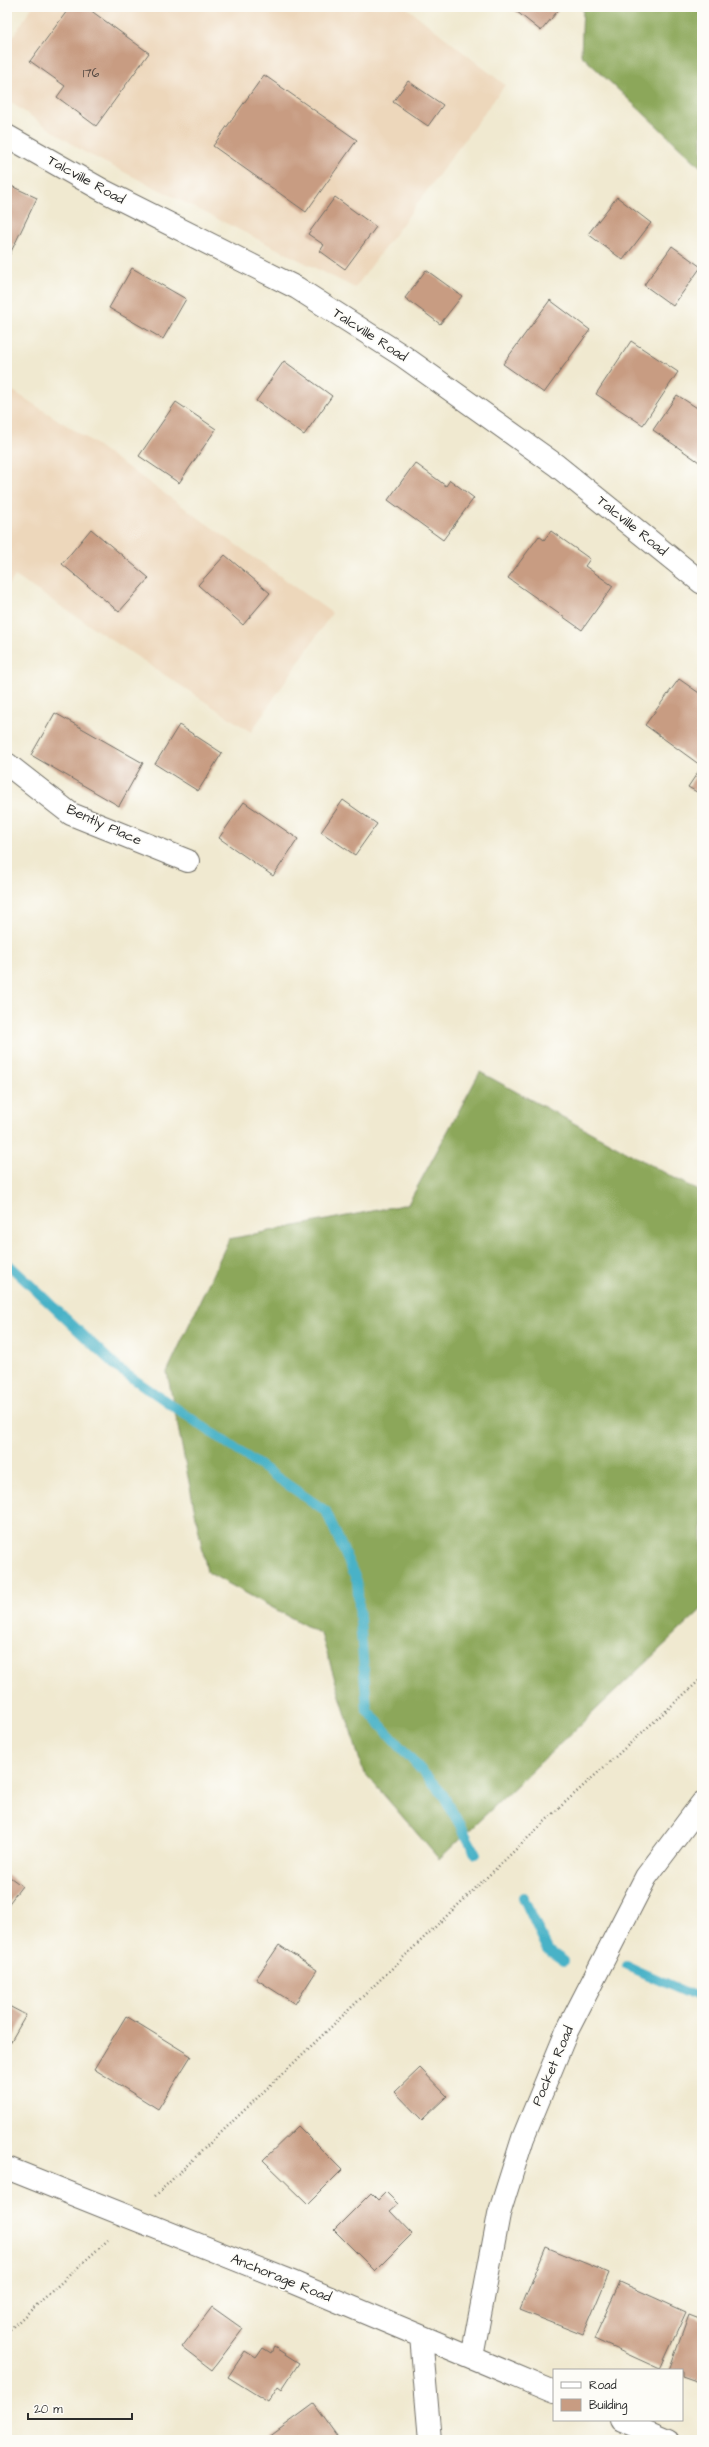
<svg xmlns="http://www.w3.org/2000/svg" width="709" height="2447" viewBox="0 0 709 2447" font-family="'Architects Daughter',sans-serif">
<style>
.built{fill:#edd7bb}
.forest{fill:#8ca75a;stroke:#5c6942}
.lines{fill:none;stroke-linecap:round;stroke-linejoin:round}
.stream{stroke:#49b2c7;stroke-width:10}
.building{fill:#c89c82}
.street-casing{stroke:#706e65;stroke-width:24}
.path{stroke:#706e65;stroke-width:2.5;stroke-dasharray:1 3;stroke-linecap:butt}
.street{stroke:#fff;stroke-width:22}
.labels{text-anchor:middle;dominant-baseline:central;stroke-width:3.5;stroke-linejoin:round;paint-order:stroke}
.number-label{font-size:12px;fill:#524741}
.street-label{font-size:14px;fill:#2b2b2b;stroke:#fdfcf7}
</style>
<rect width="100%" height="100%" fill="#fdfcf7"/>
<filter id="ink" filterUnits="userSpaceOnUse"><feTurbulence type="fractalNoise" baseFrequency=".025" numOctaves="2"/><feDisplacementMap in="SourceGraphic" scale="8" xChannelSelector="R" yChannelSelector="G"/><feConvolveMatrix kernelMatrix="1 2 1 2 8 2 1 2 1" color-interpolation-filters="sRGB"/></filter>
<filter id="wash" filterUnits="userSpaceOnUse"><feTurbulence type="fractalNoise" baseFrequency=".012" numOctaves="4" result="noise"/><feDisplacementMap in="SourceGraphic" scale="16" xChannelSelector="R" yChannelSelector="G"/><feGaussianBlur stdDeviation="0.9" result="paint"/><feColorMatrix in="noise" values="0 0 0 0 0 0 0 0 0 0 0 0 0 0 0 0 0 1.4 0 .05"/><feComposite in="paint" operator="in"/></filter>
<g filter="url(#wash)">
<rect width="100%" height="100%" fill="#f0e9d0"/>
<!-- built -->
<path class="built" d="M 32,7 L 406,7 L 505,85 L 355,288 L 84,152 L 7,100 L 7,46 Z
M 7,387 L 88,439 L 332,613 L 251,732 L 15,576 L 7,588 Z"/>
<!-- forest -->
<path class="forest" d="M 583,7 L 702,7 L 702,168 L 581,55 Z
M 480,1072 L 702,1193 L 702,1609 L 439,1859 L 363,1771 L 321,1634 L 207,1572 L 167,1372 L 229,1239 L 408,1204 Z"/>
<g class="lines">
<!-- stream -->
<path class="stream" d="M 7,1263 L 119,1369 L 326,1511 L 357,1581 L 367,1710 L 442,1793 L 476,1854
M 523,1897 L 548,1950 L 564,1961
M 627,1966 L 702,1999"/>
</g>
<g id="blocks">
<!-- building -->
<path class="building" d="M 70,7 L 86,7 L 149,53 L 96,126 L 57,97 L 65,86 L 30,61 Z
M 511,7 L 561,7 L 541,31 Z
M 264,75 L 357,140 L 306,212 L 213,146 Z
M 408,81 L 443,105 L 428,126 L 393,102 Z
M 7,184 L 37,198 L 7,260 Z
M 335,197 L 376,227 L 345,269 L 320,251 L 324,245 L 308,234 Z
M 617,197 L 651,223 L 623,260 L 588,234 Z
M 672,246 L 701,267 L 673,306 L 644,285 Z
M 132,268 L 186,299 L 163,339 L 109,308 Z
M 426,270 L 462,296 L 440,324 L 405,298 Z
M 550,300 L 590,330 L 544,393 L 503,364 Z
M 631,341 L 678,372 L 643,425 L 596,394 Z
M 284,361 L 332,396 L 304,435 L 256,401 Z
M 677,395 L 702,411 L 702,464 L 653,430 Z
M 176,402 L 216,429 L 179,483 L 139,456 Z
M 415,463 L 446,486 L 450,480 L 474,498 L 443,540 L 388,500 Z
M 91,529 L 149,578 L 119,612 L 62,564 Z
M 551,531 L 590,559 L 585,566 L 613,586 L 582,630 L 508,578 L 539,536 L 544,540 Z
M 225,555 L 270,593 L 243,625 L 198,585 Z
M 679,679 L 702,695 L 702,762 L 700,765 L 645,725 Z
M 55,713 L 143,763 L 119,806 L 31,755 Z
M 179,725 L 222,753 L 198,791 L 155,764 Z
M 700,769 L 702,770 L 702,795 L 688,787 Z
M 343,800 L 377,824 L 355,855 L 321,832 Z
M 244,802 L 298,839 L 273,876 L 219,838 Z
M 7,1875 L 22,1886 L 7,1906 Z
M 279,1945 L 317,1970 L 295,2004 L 256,1979 Z
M 7,2005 L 26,2015 L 7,2048 Z
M 126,2016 L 191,2056 L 158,2109 L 94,2069 Z
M 420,2068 L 447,2096 L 422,2120 L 395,2092 Z
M 298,2126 L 342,2170 L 308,2204 L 263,2160 Z
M 386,2192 L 398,2204 L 390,2211 L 412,2234 L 375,2271 L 334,2230 L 371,2193 L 378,2200 Z
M 546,2247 L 609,2273 L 583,2335 L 520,2310 Z
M 620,2282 L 686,2312 L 660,2369 L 594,2339 Z
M 212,2307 L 243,2329 L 212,2370 L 182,2347 Z
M 689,2315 L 702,2320 L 702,2383 L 682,2376 L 682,2370 L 669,2370 Z
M 274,2347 L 299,2363 L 282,2389 L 278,2386 L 268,2402 L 228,2377 L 245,2351 L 256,2358 L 263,2348 L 271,2353 Z
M 314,2404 L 338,2437 L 333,2440 L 265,2440 Z"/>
</g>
</g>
<g filter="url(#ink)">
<use href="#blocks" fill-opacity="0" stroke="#706e65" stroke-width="1"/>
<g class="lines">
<defs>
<path id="street" d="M 7,136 L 104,191 L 297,288 L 403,356 L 556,465 L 702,583
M 7,764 L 71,814 L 188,861
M 7,2168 L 292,2282 L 554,2392
M 421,2336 L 430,2440
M 472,2357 L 499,2214 L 523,2138 L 567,2031 L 646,1877 L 702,1803
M 621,2420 L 668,2440"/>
</defs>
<!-- street casing -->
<use href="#street" class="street-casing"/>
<!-- path -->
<path class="path" d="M 155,2196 L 559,1808 L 702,1678
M 7,2332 L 108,2240"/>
<!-- street -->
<use href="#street" class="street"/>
</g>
</g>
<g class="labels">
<!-- number labels -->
<g class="number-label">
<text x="91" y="73">176</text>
</g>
<!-- street labels -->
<g class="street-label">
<text transform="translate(86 180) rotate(29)">Talcville Road</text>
<text transform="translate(370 335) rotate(33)">Talcville Road</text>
<text transform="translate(632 526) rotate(39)">Talcville Road</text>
<text transform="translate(104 825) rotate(24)">Bently Place</text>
<text transform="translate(553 2066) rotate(-67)">Pocket Road</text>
<text transform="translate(281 2278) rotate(22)">Anchorage Road</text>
</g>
</g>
<!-- margin -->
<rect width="709" height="2447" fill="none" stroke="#fdfcf7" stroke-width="24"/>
<!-- legend -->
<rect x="553" y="2369" width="130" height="52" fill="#fdfcf7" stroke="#a9a8a5"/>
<rect x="561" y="2382" width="20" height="6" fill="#ffffff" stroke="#a9a8a5"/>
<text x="589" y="2389" font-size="12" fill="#2b2b2b">Road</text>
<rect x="561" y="2399" width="20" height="12" fill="#c89c82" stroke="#a9a8a5"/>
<text x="589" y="2409" font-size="12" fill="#2b2b2b">Building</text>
<!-- scale -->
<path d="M28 2413v6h104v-6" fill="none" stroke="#2b2b2b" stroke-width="2"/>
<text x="34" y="2413" font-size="12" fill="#2b2b2b" stroke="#fdfcf7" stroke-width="3" paint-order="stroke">20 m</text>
</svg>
